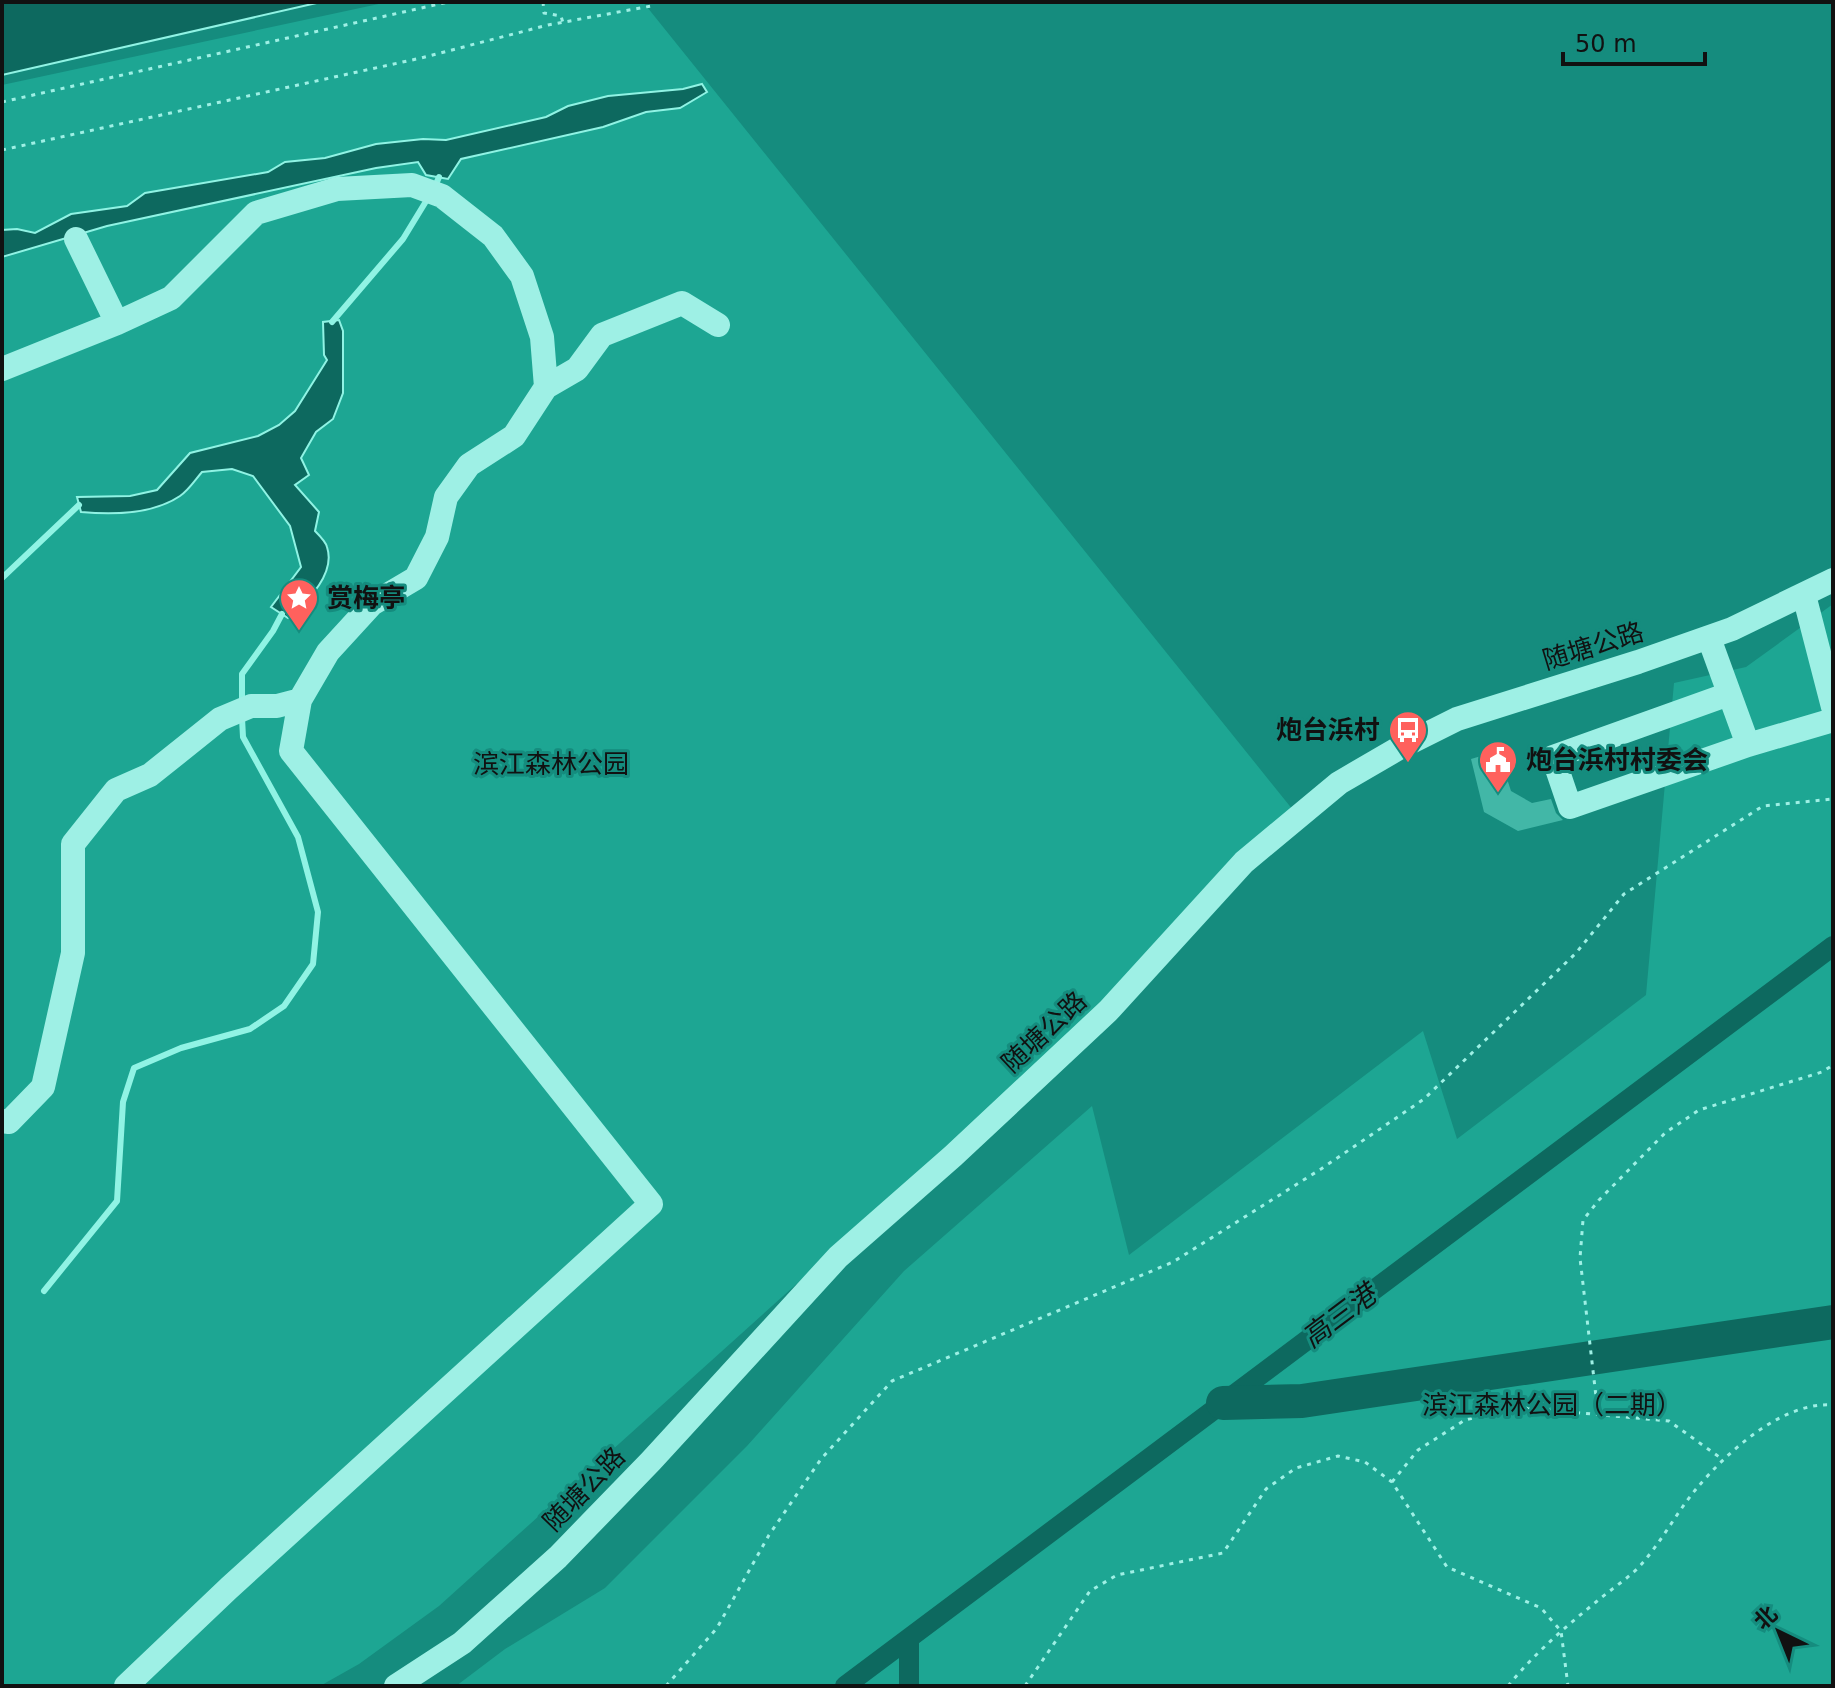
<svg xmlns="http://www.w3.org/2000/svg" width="1835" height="1688" viewBox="0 0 1835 1688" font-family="'DejaVu Sans','Noto Sans SC',sans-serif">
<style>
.green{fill:#1da693}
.water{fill:#0d695f;stroke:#90f3e4;stroke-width:2}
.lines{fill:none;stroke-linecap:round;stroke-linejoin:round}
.stream{stroke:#90f3e4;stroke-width:6}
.canal{stroke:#0d695f;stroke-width:20}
.river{stroke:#0d695f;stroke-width:34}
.building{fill:#42b7a7}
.path{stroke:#9ef0e5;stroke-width:3;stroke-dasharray:4 6;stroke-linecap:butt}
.minor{stroke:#9ef0e5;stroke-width:24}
.labels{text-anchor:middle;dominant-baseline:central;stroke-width:6;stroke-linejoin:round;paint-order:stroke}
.poi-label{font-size:26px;font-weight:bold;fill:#111;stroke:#158c7e;text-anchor:start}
.street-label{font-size:26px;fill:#111;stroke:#158c7e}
.park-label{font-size:26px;fill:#111;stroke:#158c7e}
.water-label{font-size:28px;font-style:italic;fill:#111;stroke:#158c7e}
</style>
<rect width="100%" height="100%" fill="#158c7e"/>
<!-- green -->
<path class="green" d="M 388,2 L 643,2 L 1293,810 L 1165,952 L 439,1606 L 359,1664 L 320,1686 L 2,1686 L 2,85 Z
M 1833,604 L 1833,1686 L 456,1686 L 505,1649 L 605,1588 L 747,1446 L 904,1271 L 1092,1106 L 1129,1255 L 1423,1031 L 1457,1139 L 1646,995 L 1674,683 L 1746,667 Z"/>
<!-- water -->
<path class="water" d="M 2,2 L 321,2 L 2,75 Z
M 702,84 L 707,92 L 680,108 L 646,112 L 603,127 L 461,159 L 448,179 L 426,175 L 418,162 L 376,168 L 107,226 L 2,257 L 2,230 L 17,229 L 35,233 L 71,214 L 127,206 L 145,193 L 268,172 L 285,162 L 325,158 L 376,144 L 423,139 L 446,140 L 546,117 L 568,106 L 608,96 L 683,89 Z
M 339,320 L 343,331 L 343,393 L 333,419 L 316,432 L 301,458 L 309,475 L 295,485 L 319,512 L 315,531 C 319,535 326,542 327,547 C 336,574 306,603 288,618 L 271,607 L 301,567 L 290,526 L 253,476 L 232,469 L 202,472 C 195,480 189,490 180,496 C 152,515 113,515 81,512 L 77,497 L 130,496 L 157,490 L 190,453 L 258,436 L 279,425 L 295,411 L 327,360 L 324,355 L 323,322 Z"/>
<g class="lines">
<!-- stream -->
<path class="stream" d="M 434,189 L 439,177
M 332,322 L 403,239 L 428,198
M 2,578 L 79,505
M 242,702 L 242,674 L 273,631 L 282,614
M 44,1291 L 117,1201 L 123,1102 L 134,1068 L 181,1048 L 250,1029 L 284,1006 L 313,964 L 318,912 L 298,837 L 243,737 L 242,718"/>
<!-- canal -->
<path class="canal" d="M 909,1638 L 909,1686
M 845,1686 L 1833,946"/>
<!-- river -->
<path class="river" d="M 1223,1403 L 1302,1401 L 1833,1322"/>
</g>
<!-- building -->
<path class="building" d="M 1498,751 L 1511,791 L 1532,803 L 1551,799 L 1556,813 L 1563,820 L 1518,831 L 1484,812 L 1471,759 Z"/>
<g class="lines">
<!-- path -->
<path class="path" d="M 543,2 L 544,13 L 561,16 L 563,23
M 2,102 L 448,2
M 2,150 L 421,58 L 548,25 L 651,6
M 1598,1414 L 1580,1258 L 1583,1220 L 1599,1200 L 1665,1133 L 1699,1110 L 1822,1072 L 1833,1065
M 1392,1482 L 1418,1450 L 1465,1420 L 1515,1407 L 1669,1421 L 1722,1459
M 666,1686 L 717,1628 L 769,1535 L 821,1459 L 892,1381 L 1173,1262 L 1321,1169 L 1424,1099 L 1576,953 L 1624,894 L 1763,806 L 1833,799
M 1025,1686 L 1090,1591 L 1117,1575 L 1223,1553 L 1266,1489 L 1296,1468 L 1338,1456 L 1365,1462 L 1392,1482 L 1447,1567 L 1541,1608 L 1561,1631 L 1568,1686
M 1508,1686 C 1534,1654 1564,1628 1596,1602 C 1610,1590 1626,1580 1639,1567 C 1661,1543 1676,1513 1697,1488 C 1727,1452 1783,1401 1833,1405"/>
<!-- minor -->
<path class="minor" d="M 76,239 L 117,323
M 2,369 L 117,323 L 171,298 L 256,213 L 337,189 L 412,185 L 442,196 L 493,236 L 522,276 L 542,337 L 546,387 L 514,436 L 469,465 L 446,497 L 437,537 L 416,578 L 372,604 L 328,652 L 300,700 L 277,706 L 251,706 L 220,719 L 150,775 L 116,790 L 73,844 L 73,953 L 43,1087 L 9,1122 L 2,1121
M 546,387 L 577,369 L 602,335 L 682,303 L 718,325
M 1804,595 L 1833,707
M 1709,638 L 1748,745 L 1570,807 L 1553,757 L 1729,694
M 1748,745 L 1833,720
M 126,1686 L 229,1588 L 651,1204 L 291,751 L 300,700
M 396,1686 L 462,1643 L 558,1557 L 651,1461 L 838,1257 L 953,1156 L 1108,1011 L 1244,862 L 1339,783 L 1399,748 L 1457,719 L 1638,662 L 1732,629 L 1833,580"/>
</g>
<!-- icons -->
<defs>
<symbol id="sight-pin" viewBox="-11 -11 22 30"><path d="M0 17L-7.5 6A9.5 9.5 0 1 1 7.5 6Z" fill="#ff615d" stroke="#158c7e"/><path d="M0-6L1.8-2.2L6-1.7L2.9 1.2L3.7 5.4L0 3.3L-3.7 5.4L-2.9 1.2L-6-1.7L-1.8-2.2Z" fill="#fff"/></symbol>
<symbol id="bus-pin" viewBox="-11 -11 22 30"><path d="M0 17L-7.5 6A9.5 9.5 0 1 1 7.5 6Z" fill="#ff615d" stroke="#158c7e"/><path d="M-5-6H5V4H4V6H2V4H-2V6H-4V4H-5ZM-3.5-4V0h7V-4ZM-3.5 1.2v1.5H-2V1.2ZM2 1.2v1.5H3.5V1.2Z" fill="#fff"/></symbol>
<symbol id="civic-pin" viewBox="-11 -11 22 30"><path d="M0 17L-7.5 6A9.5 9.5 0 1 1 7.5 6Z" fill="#ff615d" stroke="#158c7e"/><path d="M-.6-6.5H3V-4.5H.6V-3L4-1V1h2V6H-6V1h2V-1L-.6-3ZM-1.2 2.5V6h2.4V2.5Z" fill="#fff"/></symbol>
</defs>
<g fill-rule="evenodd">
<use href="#sight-pin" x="277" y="576" width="44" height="60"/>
<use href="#bus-pin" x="1386" y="708" width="44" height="60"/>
<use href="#civic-pin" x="1476" y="738" width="44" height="60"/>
</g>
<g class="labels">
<!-- poi labels -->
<g class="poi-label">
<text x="327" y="598">赏梅亭</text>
<text x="1380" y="730" text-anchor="end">炮台浜村</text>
<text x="1526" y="760">炮台浜村村委会</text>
</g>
<!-- street labels -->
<g class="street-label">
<text transform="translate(1593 646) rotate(-17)">随塘公路</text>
<text transform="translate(1044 1032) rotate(-43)">随塘公路</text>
<text transform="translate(584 1489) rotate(-46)">随塘公路</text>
</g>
<!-- park labels -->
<g class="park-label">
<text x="551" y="764">滨江森林公园</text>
<text x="1552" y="1405">滨江森林公园（二期）</text>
</g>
<!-- water labels -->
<g class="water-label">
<text transform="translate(1339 1316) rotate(-37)">高三港</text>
</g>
</g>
<!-- border -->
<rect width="1835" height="1688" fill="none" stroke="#111111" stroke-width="8"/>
<!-- north arrow -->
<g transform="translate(1779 1632) rotate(317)" stroke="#158c7e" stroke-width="6" paint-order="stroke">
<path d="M0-6L14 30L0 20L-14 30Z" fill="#111111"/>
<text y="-12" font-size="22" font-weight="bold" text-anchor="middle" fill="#111111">北</text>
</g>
<!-- scale -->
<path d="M1563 52v12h142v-12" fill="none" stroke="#111111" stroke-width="4"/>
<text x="1575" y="52" font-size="24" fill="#111111" stroke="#158c7e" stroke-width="6" paint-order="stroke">50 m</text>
</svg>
